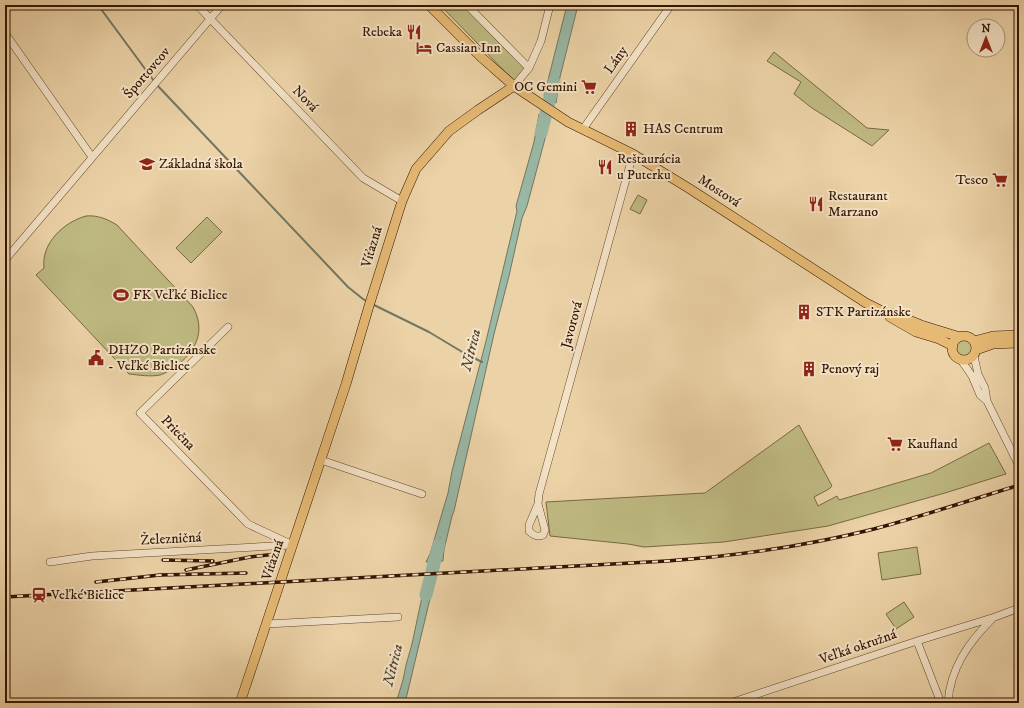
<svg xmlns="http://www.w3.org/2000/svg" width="1024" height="708" viewBox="0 0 1024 708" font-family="'IM FELL DW Pica',serif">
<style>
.green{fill:#bfba82;stroke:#7a6842}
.water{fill:#99b8a5;stroke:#717763}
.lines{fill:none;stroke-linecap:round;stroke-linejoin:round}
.shore{stroke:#666653;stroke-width:1}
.stream{stroke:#717763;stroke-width:2}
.river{stroke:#99b8a5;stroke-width:13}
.minor-casing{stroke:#62442a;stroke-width:8}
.major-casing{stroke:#341501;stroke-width:10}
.minor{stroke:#f3e2c6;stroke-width:7}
.major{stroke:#e6ba74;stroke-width:9}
.rail-casing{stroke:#341501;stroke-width:3.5}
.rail{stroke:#f3e2c6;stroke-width:2;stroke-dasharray:6;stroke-linecap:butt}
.labels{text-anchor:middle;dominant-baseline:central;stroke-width:4;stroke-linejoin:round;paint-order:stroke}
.poi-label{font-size:14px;fill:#341501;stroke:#f3e2c6;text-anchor:start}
.street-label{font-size:14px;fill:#341501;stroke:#f3e2c6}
.water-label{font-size:15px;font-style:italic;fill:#524632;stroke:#f3e2c6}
</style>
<rect width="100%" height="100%" fill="#ecd3a7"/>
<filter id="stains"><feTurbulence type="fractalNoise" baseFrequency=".005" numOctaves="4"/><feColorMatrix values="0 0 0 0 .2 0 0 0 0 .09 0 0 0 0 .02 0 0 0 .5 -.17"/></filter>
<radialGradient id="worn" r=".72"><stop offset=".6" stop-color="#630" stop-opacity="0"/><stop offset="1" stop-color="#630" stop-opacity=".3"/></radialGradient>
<!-- green -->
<path class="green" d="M 440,5 L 463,5 L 525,68 L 514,81 Z
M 774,52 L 867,128 L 889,130 L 872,146 L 812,108 L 794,94 L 801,82 L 767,61 Z
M 638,195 L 647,200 L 640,214 L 630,209 Z
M 86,216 C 98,215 107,219 117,225 L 193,307 C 205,329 198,348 179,364 C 173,368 167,373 160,375 C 150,377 139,375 129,374 L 36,275 L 44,268 C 41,243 64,222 86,216 Z
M 207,217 L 222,232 L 191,263 L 176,248 Z
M956 348a8 8 0 1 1 16 0a8 8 0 1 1-16 0Z
M 799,425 L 832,486 L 829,489 L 814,497 L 818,506 L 837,496 L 839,500 L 931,473 L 989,443 L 1006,474 L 945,493 L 828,526 L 724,542 L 644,547 L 628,544 L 550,536 L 546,502 L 705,493 Z
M 917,547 L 921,574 L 882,580 L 878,553 Z
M 904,602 L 914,617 L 896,629 L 886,614 Z"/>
<!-- water -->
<path class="water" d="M 567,5 L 578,5 L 560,77 L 556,103 L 544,96 Z
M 539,114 L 550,120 L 527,206 L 522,218 L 509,276 L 494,334 L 454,511 L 452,516 L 444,550 L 443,561 L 426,562 L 430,554 L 448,493 L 452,471 L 486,341 L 517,211 L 516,206 L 534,142 Z
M 426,578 L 435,578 L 405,703 L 396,703 L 403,680 L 406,665 L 412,644 Z"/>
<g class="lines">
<!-- shore -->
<path class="shore" d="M 439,538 L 441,538 L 442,540 L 439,556 L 435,558 L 434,555 Z"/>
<!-- stream -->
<path class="stream" d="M 98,5 L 154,81
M 157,85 L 348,287 L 363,299 L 368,302
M 372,304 L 429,332 L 464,353
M 474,358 L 482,362"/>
<!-- river -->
<path class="river" d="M 541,133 L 554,82
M 426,595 L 439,544"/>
<defs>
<path id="minor" d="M 197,5 L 363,178 L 402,201
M 467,5 L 529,68
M 5,33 L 92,157
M 514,86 L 529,68 L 541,41 L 550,5
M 583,129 L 671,5
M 5,260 L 222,5
M 228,327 L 140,413 L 248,524 L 293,545
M 974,356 L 978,374 L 985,388 L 987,401 L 1019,466
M 961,360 L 972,376 L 980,395 L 987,401
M 321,460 L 422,494
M 538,504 L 545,530 L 543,535 C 537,538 533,535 529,531 L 529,525 L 538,504 L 539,494 L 633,154
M 50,562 L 92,556 L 290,545
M 267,624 L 398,617
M 917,641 L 941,703
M 730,703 L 917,641 L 995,617 L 1019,608
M 948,703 C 950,668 969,642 993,618"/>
<path id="major" d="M 429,5 L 481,57 L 514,86 L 568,122 L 633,154 L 690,189 L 866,303 L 886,313 L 894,314 L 921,325 L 960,337
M 890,317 L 916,332 L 939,339 L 953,346
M952 348a12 12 0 1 1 24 0a12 12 0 1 1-24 0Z
M 974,341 L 993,336 L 1019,335
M 976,350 L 993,344 L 1019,343
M 240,703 L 346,384 L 369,306 L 402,201 L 416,169 L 449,131 L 478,110 L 514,86"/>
</defs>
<!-- minor casing -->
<use href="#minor" class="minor-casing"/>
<!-- major casing -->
<use href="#major" class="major-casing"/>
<!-- minor -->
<use href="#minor" class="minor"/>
<!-- major -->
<use href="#major" class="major"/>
<defs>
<path id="rail" d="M 163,560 L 213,561
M 186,570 L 250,557 L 276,554
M 96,582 L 160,575 L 246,573
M 5,597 L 667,561 C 737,556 806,546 874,529 C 923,516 971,500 1019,485"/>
</defs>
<!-- rail casing -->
<use href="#rail" class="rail-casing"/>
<!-- rail -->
<use href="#rail" class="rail"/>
</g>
<!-- icons -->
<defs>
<symbol id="restaurant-bare" viewBox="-9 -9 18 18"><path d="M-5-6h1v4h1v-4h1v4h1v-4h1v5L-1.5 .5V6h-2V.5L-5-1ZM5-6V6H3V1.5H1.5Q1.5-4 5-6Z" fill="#8f2418" stroke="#f3e2c6" stroke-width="2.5" paint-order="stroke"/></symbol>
<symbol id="hotel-bare" viewBox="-9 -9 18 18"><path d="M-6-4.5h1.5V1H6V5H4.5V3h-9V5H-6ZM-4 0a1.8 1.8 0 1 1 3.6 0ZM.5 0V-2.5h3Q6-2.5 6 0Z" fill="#8f2418" stroke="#f3e2c6" stroke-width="2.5" paint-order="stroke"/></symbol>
<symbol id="supermarket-bare" viewBox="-9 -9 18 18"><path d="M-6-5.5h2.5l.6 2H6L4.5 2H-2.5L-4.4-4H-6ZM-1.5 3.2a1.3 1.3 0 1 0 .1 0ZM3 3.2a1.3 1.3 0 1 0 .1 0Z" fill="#8f2418" stroke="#f3e2c6" stroke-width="2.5" paint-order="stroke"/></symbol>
<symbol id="building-bare" viewBox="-9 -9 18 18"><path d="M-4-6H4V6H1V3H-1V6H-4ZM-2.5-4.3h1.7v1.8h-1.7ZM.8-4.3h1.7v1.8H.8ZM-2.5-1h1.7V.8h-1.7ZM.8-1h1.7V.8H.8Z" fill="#8f2418" stroke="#f3e2c6" stroke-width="2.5" paint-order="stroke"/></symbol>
<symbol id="school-bare" viewBox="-9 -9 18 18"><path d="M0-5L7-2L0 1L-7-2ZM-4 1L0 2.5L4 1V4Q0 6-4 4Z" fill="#8f2418" stroke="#f3e2c6" stroke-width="2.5" paint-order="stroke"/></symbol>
<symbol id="stadium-bare" viewBox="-9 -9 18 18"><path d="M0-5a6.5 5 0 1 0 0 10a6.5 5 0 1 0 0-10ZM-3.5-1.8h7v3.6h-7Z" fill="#8f2418" stroke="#f3e2c6" stroke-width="2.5" paint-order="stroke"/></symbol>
<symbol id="civic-bare" viewBox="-9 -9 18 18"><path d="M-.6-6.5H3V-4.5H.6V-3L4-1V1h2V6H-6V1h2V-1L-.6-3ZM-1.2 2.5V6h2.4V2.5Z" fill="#8f2418" stroke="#f3e2c6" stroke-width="2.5" paint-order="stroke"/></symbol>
<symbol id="station-bare" viewBox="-9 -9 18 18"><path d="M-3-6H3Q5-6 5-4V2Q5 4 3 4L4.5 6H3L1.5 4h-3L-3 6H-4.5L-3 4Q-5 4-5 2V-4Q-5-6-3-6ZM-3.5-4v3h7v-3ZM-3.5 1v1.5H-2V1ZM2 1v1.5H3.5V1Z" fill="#8f2418" stroke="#f3e2c6" stroke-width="2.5" paint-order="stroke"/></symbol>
</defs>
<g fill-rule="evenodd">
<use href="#restaurant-bare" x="403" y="21" width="22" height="22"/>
<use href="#hotel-bare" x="413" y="37" width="22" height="22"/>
<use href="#supermarket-bare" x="578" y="76" width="22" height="22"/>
<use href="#building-bare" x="620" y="118" width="22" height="22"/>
<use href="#school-bare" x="136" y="153" width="22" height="22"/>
<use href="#restaurant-bare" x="594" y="156" width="22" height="22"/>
<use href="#supermarket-bare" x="989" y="169" width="22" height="22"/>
<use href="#restaurant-bare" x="805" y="193" width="22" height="22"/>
<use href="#stadium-bare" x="110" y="284" width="22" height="22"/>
<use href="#building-bare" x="793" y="301" width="22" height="22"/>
<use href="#civic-bare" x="85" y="347" width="22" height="22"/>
<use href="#building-bare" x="798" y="358" width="22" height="22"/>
<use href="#supermarket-bare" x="884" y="433" width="22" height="22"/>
<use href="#station-bare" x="28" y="584" width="22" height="22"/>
</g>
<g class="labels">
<!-- poi labels -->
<g class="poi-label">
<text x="402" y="32" text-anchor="end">Rebeka</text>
<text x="436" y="48">Cassian Inn</text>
<text x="577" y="87" text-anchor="end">OC Gemini</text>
<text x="643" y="129">HAS Centrum</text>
<text x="617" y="159">Reštaurácia<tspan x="617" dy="16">u Puterku</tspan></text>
<text x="159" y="164">Základná škola</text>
<text x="988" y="180" text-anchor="end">Tesco</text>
<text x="828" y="196">Restaurant<tspan x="828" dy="16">Marzano</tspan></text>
<text x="133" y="295">FK Veľké Bielice</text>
<text x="816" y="312">STK Partizánske</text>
<text x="108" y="350">DHZO Partizánske<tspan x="108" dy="16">- Veľké Bielice</tspan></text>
<text x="821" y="369">Penový raj</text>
<text x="907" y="444">Kaufland</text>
<text x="51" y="595">Veľké Bielice</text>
</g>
<!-- street labels -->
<g class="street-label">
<text transform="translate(616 60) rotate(-55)">Lány</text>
<text transform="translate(147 73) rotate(-49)">Športovcov</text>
<text transform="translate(305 99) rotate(46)">Nová</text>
<text transform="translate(719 191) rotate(33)">Mostová</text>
<text transform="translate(372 247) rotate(-73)">Víťazná</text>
<text transform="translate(572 325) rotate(-75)">Javorová</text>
<text transform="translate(178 433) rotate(46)">Priečna</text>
<text transform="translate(171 539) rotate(-3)">Železničná</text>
<text transform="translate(273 560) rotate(-71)">Víťazná</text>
<text transform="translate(858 647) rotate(-19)">Veľká okružná</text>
</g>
<!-- water labels -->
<g class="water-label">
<text transform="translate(471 350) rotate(-76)">Nitrica</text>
<text transform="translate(393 665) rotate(-76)">Nitrica</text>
</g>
</g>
<!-- margin -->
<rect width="1024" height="708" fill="none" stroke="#ecd3a7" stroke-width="20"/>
<rect x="6" y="6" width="1012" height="696" fill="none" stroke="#341501" stroke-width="2"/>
<rect x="10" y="10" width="1004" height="688" fill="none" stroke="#341501"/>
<!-- north arrow -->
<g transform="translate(986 38)"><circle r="19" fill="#f3e2c6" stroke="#a79077"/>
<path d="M0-3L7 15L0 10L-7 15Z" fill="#8f2418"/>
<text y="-6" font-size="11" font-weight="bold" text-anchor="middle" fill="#341501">N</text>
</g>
<rect width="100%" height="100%" filter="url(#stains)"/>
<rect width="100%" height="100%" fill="url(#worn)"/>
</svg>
